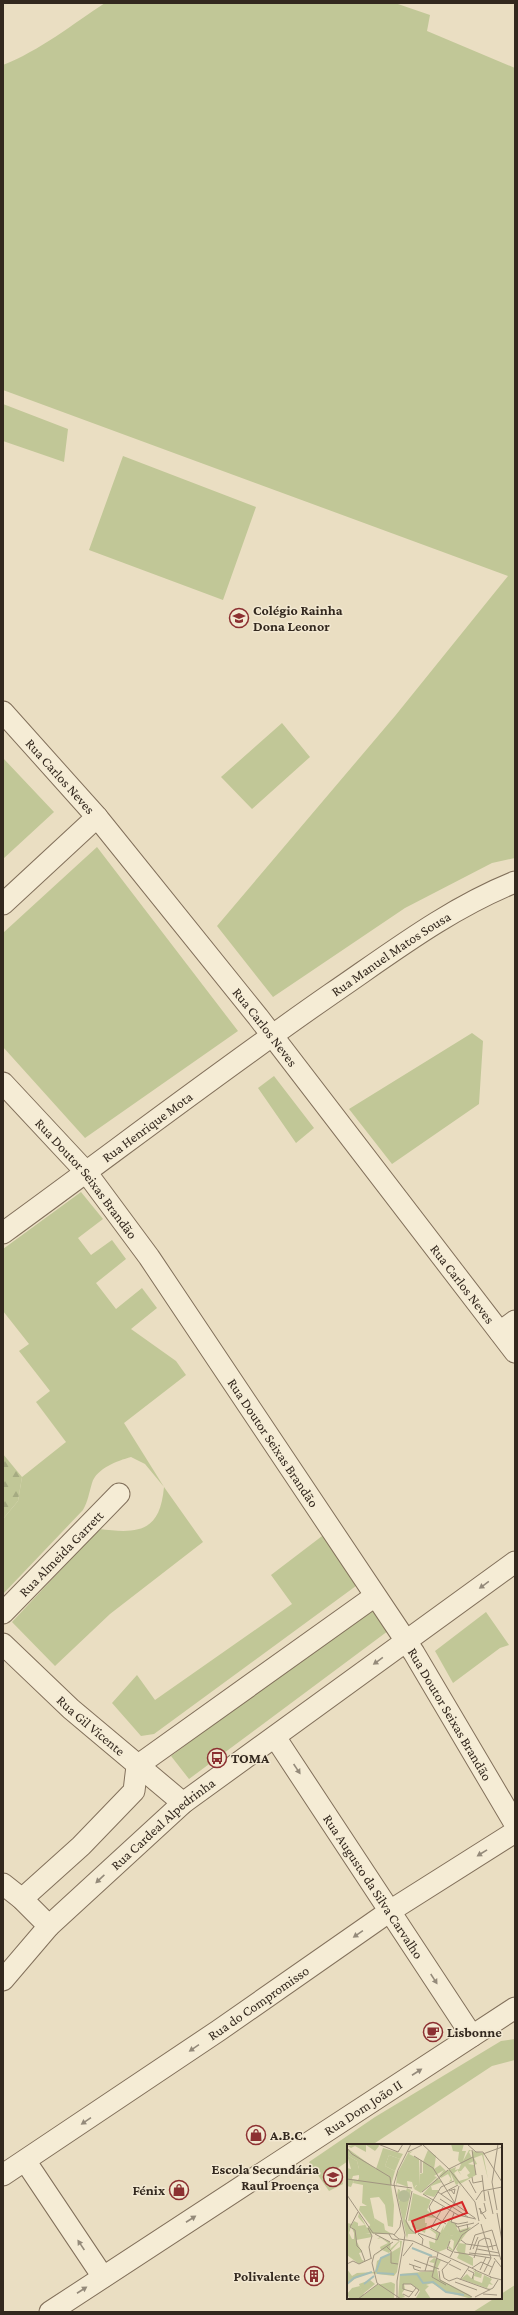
<svg xmlns="http://www.w3.org/2000/svg" width="518" height="2315" viewBox="0 0 518 2315" font-family="'Crimson Pro',serif">
<style>
.grass{fill:#c1c797}
.forest{fill:url(#forest-firs)}
.lines{fill:none;stroke-linecap:round;stroke-linejoin:round}
.street-casing{stroke:#82705b;stroke-width:23}
.street{stroke:#f5ecd5;stroke-width:21}
.oneway{fill:#948a7a}
.labels{text-anchor:middle;dominant-baseline:central;stroke-width:3;stroke-linejoin:round;paint-order:stroke}
.poi-label{font-size:14px;font-weight:bold;fill:#33281e;stroke:#f2e8d1;text-anchor:start}
.street-label{font-size:14px;fill:#33281e;stroke:#f2e8d1}
.inset-river{fill:none;stroke:#a4bdb6;stroke-width:2}
.inset-road{fill:none;stroke:#a19580;stroke-width:1}
.view{fill:#d62828;fill-opacity:0.15;stroke:#d62828;stroke-width:2}
.inset-edge{fill:none;stroke:#33281e;stroke-width:2}
</style>
<defs>
<pattern id="forest-firs" width="22" height="20" patternUnits="userSpaceOnUse"><rect width="22" height="20" fill="#c1c797"/><path d="M5 1l3.5 6h-7zM16 11l3.5 6h-7z" fill="#a6ab82"/></pattern>
</defs>
<rect width="100%" height="100%" fill="#eadec2"/>
<!-- grass -->
<path class="grass" d="M 105,3 L 395,3 L 430,15 L 427,31 L 515,68 L 515,858 L 492,863 L 405,908 L 273,997 L 217,926 L 395,716 L 508,576 L 3,390 L 3,65 C 39,51 73,24 105,3 Z
M 3,404 L 68,429 L 64,462 L 3,441 Z
M 123,456 L 256,507 L 223,600 L 89,550 Z
M 282,723 L 310,757 L 252,809 L 221,777 Z
M 3,758 L 54,812 L 3,859 Z
M 97,847 L 238,1031 L 85,1138 L 3,1047 L 3,933 Z
M 472,1033 L 483,1041 L 479,1104 L 392,1164 L 349,1109 Z
M 274,1076 L 314,1128 L 296,1143 L 258,1088 Z
M 81,1192 L 103,1219 L 78,1238 L 91,1255 L 112,1240 L 126,1259 L 96,1283 L 116,1309 L 142,1288 L 157,1308 L 131,1329 L 176,1361 L 186,1375 L 124,1423 L 164,1487 L 203,1542 L 110,1614 L 55,1666 L 12,1622 L 99,1529 C 139,1534 160,1532 164,1487 L 145,1464 L 131,1457 C 117,1461 97,1468 92,1483 C 89,1493 88,1501 83,1510 L 3,1594 L 3,1519 L 18,1501 L 22,1477 L 66,1442 L 36,1402 L 50,1391 L 19,1351 L 29,1344 L 3,1311 L 3,1249 Z
M 330,1530 L 360,1583 L 154,1734 L 141,1736 L 112,1703 L 137,1675 L 155,1700 L 292,1604 L 271,1575 Z
M 373,1605 L 396,1625 L 189,1779 L 171,1756 Z
M 486,1612 L 509,1645 L 500,1648 L 453,1683 L 435,1651 Z
M 515,2039 L 515,2060 L 492,2066 L 372,2145 L 348,2145 L 348,2161 L 338,2168 L 343,2184 L 329,2191 L 309,2162 L 375,2117 L 501,2041 Z
M 515,2285 L 515,2312 L 473,2312 L 495,2298 L 501,2298 L 501,2294 Z"/>
<!-- forest -->
<path class="forest" d="M 3,1454 L 22,1477 L 18,1501 L 3,1519 Z"/>
<g class="lines">
<defs>
<g id="street">
<path id="s1" d="M 3,712 L 97,817 L 258,1017 L 515,1352"/>
<path d="M 3,904 L 97,817"/>
<path id="s2" d="M 3,1083 L 86,1172 L 149,1257 L 414,1653 L 515,1824"/>
<path id="s3" d="M 3,1233 C 113,1153 220,1071 331,994 C 391,953 448,909 515,882"/>
<path d="M 500,1332 L 515,1321"/>
<path id="s4" d="M 3,1613 L 119,1494"/>
<path id="s5" d="M 3,1644 L 71,1709 L 183,1803"/>
<path id="s6" d="M 275,1737 L 472,2036"/>
<path d="M 3,1884 L 22,1899 L 49,1926"/>
<path d="M 22,1899 L 81,1846 L 134,1791 L 137,1766 L 375,1596"/>
<path id="s7" d="M 3,1980 L 49,1926 L 183,1803 L 515,1562"/>
<path d="M 26,2162 L 103,2277"/>
<path id="s8" d="M 3,2175 L 218,2031 L 390,1911 L 515,1832"/>
<path id="s9" d="M 50,2312 L 515,2008"/>
</g>
</defs>
<!-- street casing -->
<use href="#street" class="street-casing"/>
<!-- street -->
<use href="#street" class="street"/>
</g>
<!-- one-way arrows -->
<defs><path id="oneway-solid" d="M-6-.8H1V-3.2L6.5 0L1 3.2V.8H-6Z"/></defs>
<g class="oneway">
<use href="#oneway-solid" transform="translate(484 1585) rotate(144)"/>
<use href="#oneway-solid" transform="translate(378 1661) rotate(144)"/>
<use href="#oneway-solid" transform="translate(297 1769) rotate(56)"/>
<use href="#oneway-solid" transform="translate(482 1853) rotate(148)"/>
<use href="#oneway-solid" transform="translate(100 1879) rotate(137)"/>
<use href="#oneway-solid" transform="translate(358 1934) rotate(145)"/>
<use href="#oneway-solid" transform="translate(434 1979) rotate(57)"/>
<use href="#oneway-solid" transform="translate(194 2048) rotate(146)"/>
<use href="#oneway-solid" transform="translate(417 2072) rotate(-33)"/>
<use href="#oneway-solid" transform="translate(86 2121) rotate(146)"/>
<use href="#oneway-solid" transform="translate(191 2219) rotate(-33)"/>
<use href="#oneway-solid" transform="translate(81 2245) rotate(-124)"/>
<use href="#oneway-solid" transform="translate(82 2290) rotate(-33)"/>
</g>
<!-- icons -->
<defs>
<symbol id="school-ring" viewBox="-11 -11 22 22"><circle r="9.5" fill="#f2e8d1" stroke="#8c3031" stroke-width="1.5"/><path d="M0-5L7-2L0 1L-7-2ZM-4 1L0 2.5L4 1V4Q0 6-4 4Z" fill="#8c3031"/></symbol>
<symbol id="bus-ring" viewBox="-11 -11 22 22"><circle r="9.5" fill="#f2e8d1" stroke="#8c3031" stroke-width="1.5"/><path d="M-5-6H5V4H4V6H2V4H-2V6H-4V4H-5ZM-3.5-4V0h7V-4ZM-3.5 1.2v1.5H-2V1.2ZM2 1.2v1.5H3.5V1.2Z" fill="#8c3031"/></symbol>
<symbol id="cafe-ring" viewBox="-11 -11 22 22"><circle r="9.5" fill="#f2e8d1" stroke="#8c3031" stroke-width="1.5"/><path d="M-5.5-4.5H6V0H3Q3 3.5 0 3.5H-2.5Q-5.5 3.5-5.5 0ZM3-3.2v2h1.7v-2ZM-6 4.5H4V6H-6Z" fill="#8c3031"/></symbol>
<symbol id="shop-ring" viewBox="-11 -11 22 22"><circle r="9.5" fill="#f2e8d1" stroke="#8c3031" stroke-width="1.5"/><path d="M-5-2.5h2.3a2.7 3.5 0 0 1 5.4 0H5L5.5 6h-11ZM-1.5-2.5h3a1.5 2.3 0 0 0-3 0Z" fill="#8c3031"/></symbol>
<symbol id="building-ring" viewBox="-11 -11 22 22"><circle r="9.5" fill="#f2e8d1" stroke="#8c3031" stroke-width="1.5"/><path d="M-4-6H4V6H1V3H-1V6H-4ZM-2.5-4.3h1.7v1.8h-1.7ZM.8-4.3h1.7v1.8H.8ZM-2.5-1h1.7V.8h-1.7ZM.8-1h1.7V.8H.8Z" fill="#8c3031"/></symbol>
</defs>
<g fill-rule="evenodd">
<use href="#school-ring" x="228" y="607" width="22" height="22"/>
<use href="#bus-ring" x="206" y="1747" width="22" height="22"/>
<use href="#cafe-ring" x="422" y="2021" width="22" height="22"/>
<use href="#shop-ring" x="245" y="2124" width="22" height="22"/>
<use href="#school-ring" x="322" y="2166" width="22" height="22"/>
<use href="#shop-ring" x="168" y="2179" width="22" height="22"/>
<use href="#building-ring" x="303" y="2265" width="22" height="22"/>
</g>
<g class="labels">
<!-- poi labels -->
<g class="poi-label">
<text x="253" y="610">Colégio Rainha<tspan x="253" dy="16">Dona Leonor</tspan></text>
<text x="231" y="1758">TOMA</text>
<text x="447" y="2032">Lisbonne</text>
<text x="270" y="2135">A.B.C.</text>
<text x="319" y="2169" text-anchor="end">Escola Secundária<tspan x="319" dy="16">Raul Proença</tspan></text>
<text x="165" y="2190" text-anchor="end">Fénix</text>
<text x="300" y="2276" text-anchor="end">Polivalente</text>
</g>
<!-- street labels -->
<g class="street-label">
<text stroke="none"><textPath href="#s1" startOffset="86">Rua Carlos Neves</textPath></text>
<text stroke="none"><textPath href="#s3" startOffset="478">Rua Manuel Matos Sousa</textPath></text>
<text stroke="none"><textPath href="#s1" startOffset="410">Rua Carlos Neves</textPath></text>
<text stroke="none"><textPath href="#s3" startOffset="179">Rua Henrique Mota</textPath></text>
<text stroke="none"><textPath href="#s2" startOffset="127">Rua Doutor Seixas Brandão</textPath></text>
<text stroke="none"><textPath href="#s1" startOffset="734">Rua Carlos Neves</textPath></text>
<text stroke="none"><textPath href="#s2" startOffset="451">Rua Doutor Seixas Brandão</textPath></text>
<text stroke="none"><textPath href="#s4" startOffset="83">Rua Almeida Garrett</textPath></text>
<text stroke="none"><textPath href="#s2" startOffset="775">Rua Doutor Seixas Brandão</textPath></text>
<text stroke="none"><textPath href="#s5" startOffset="120">Rua Gil Vicente</textPath></text>
<text stroke="none"><textPath href="#s7" startOffset="224">Rua Cardeal Alpedrinha</textPath></text>
<text stroke="none"><textPath href="#s6" startOffset="179">Rua Augusto da Silva Carvalho</textPath></text>
<text stroke="none"><textPath href="#s8" startOffset="308">Rua do Compromisso</textPath></text>
<text stroke="none"><textPath href="#s9" startOffset="374">Rua Dom João II</textPath></text>
</g>
</g>
<!-- overview -->
<g transform="translate(347 2144)">
<rect width="155" height="155" fill="#eadec2"/>
<path d="M 2,0 L 31,0 L 32,2 L 28,7 L 19,1 L 19,8 L 8,2 L 4,4 L 1,2 L 5,1 ZM 104,0 L 117,0 L 115,7 L 119,7 L 116,17 L 122,6 L 124,6 L 122,8 L 125,14 L 125,7 L 136,9 L 141,35 L 135,11 L 127,14 L 130,20 L 127,21 L 127,17 L 121,20 L 127,21 L 129,31 L 113,40 L 114,44 L 112,39 L 109,41 L 103,28 L 105,37 L 102,38 L 104,35 L 101,30 L 94,34 L 92,32 L 97,26 L 87,32 L 90,33 L 74,49 L 67,45 L 70,41 L 73,41 L 73,30 L 76,29 L 76,18 L 81,6 L 89,12 L 87,25 L 93,21 L 99,27 L 109,23 L 108,26 L 112,25 L 114,20 L 111,16 L 112,8 L 106,7 ZM 118,22 L 123,29 L 120,31 L 122,34 L 112,37 L 107,29 L 111,26 L 111,27 L 114,31 L 112,27 L 114,27 ZM 0,11 L 10,17 L 12,25 L 12,31 L 6,32 L 5,35 L 11,36 L 12,34 L 12,37 L 7,36 L 4,43 L 0,42 L 0,24 L 4,25 ZM 42,11 L 53,15 L 48,27 L 38,22 ZM 60,44 L 64,46 L 58,75 L 68,90 L 61,90 L 60,95 L 50,51 L 51,45 L 53,46 L 52,57 L 62,48 L 59,47 ZM 66,49 L 84,56 L 80,66 L 89,74 L 78,73 L 78,79 L 80,79 L 78,89 L 65,83 L 66,76 L 61,77 ZM 12,69 L 20,84 L 28,77 L 27,74 L 37,80 L 38,86 L 45,90 L 7,89 L 4,82 L 7,77 L 11,79 L 11,82 L 18,81 L 11,73 ZM 97,81 L 96,87 L 105,92 L 109,87 L 124,83 L 106,107 L 101,104 L 104,98 L 102,102 L 106,106 L 107,97 L 104,95 L 99,105 L 91,108 L 83,104 L 82,97 L 88,99 L 89,90 L 81,84 L 93,89 ZM 33,93 L 44,99 L 43,105 L 52,97 L 47,96 L 55,97 L 50,128 L 47,132 L 23,129 L 9,134 L 0,141 L 0,125 L 5,132 L 10,129 L 28,128 L 30,117 L 53,103 L 53,97 L 42,109 L 35,106 L 28,112 L 34,106 L 33,103 L 41,99 L 34,94 L 30,95 ZM 112,99 L 119,100 L 118,109 L 126,114 L 126,122 L 110,114 L 112,110 L 109,105 ZM 87,114 L 94,116 L 90,125 L 92,135 L 123,151 L 125,155 L 99,148 L 85,139 L 79,141 L 82,142 L 78,146 L 84,155 L 69,154 L 73,147 L 64,140 L 57,140 L 58,145 L 55,149 L 58,153 L 51,155 L 53,130 L 86,127 L 87,119 L 82,118 ZM 126,126 L 135,130 L 134,134 L 127,132 L 127,136 L 135,139 L 137,131 L 145,135 L 143,138 L 146,141 L 142,140 L 140,144 L 145,145 L 142,145 L 114,135 L 120,130 L 125,135 L 128,129 Z" fill="#c1c797" fill-rule="evenodd"/>
<path d="M 0,4 L 29,25 L 36,4 L 56,10 L 53,15 L 42,11 L 38,22 L 48,27 L 44,41 L 47,61 L 46,83 L 41,82 L 38,61 L 32,53 L 23,54 L 28,77 L 27,86 L 12,66 L 13,62 L 20,62 L 15,59 L 16,41 L 6,39 L 7,36 L 12,37 L 12,25 L 10,17 L 0,11 ZM 66,7 L 62,10 L 72,15 L 73,42 L 69,41 L 67,45 L 65,38 L 60,37 L 61,43 L 50,39 L 49,42 L 50,30 L 61,9 ZM 90,34 L 95,38 L 84,42 L 85,46 L 92,46 L 87,53 L 76,50 ZM 102,76 L 108,79 L 111,87 L 105,92 L 95,88 ZM 0,79 L 5,80 L 2,89 L 5,95 L 7,95 L 7,89 L 13,88 L 24,90 L 25,93 L 9,96 L 15,108 L 12,109 L 15,116 L 18,117 L 12,120 L 0,111 ZM 44,138 L 48,140 L 47,155 L 3,155 L 0,150 L 5,144 L 13,142 L 17,151 L 30,141 Z" fill="#c1c797"/>
<path d="M51 52a6 6 0 1 1 12 0a6 6 0 1 1-12 0Z" fill="#b7bc96"/>
<path d="M 23,136 L 28,140 L 16,150 L 12,140 Z" fill="#c1c797"/>
<path class="inset-river" d="M 65,104 L 85,112M 29,128 L 34,114 L 43,110M 30,129 L 47,130M 53,131 L 70,130 L 76,139 L 86,138 L 99,148 L 117,151M 0,140 L 7,134 L 25,128M 17,140 L 27,132"/>
<path class="inset-road" d="M 31,0 L 51,8 L 56,0M 75,0 L 101,24M 120,0 L 129,8 L 136,8 L 155,38M 0,4 L 5,10 L 43,33 L 44,41M 125,6 L 129,31M 61,8 L 75,1M 136,10 L 155,3M 67,12 L 86,24 L 109,61M 101,24 L 128,58M 102,25 L 126,13M 74,29 L 74,16M 135,31 L 138,57M 125,33 L 126,39 L 136,37M 0,35 L 65,44M 122,36 L 129,49M 65,47 L 59,77 L 63,85 L 69,90M 102,47 L 104,46 L 105,46 L 108,45 L 107,50 L 104,46M 141,47 L 146,70M 75,48 L 101,26M 91,48 L 128,74M 76,50 L 111,71 L 129,75M 94,50 L 111,41M 0,51 L 26,89 L 46,90 L 52,95 L 66,97 L 129,126M 93,55 L 121,73M 129,56 L 135,47 L 155,43M 128,58 L 132,77M 132,64 L 139,75M 133,64 L 134,70 L 139,67 L 137,59M 150,66 L 145,38 L 151,0M 11,68 L 3,83 L 8,86 L 10,102 L 14,106 L 18,117M 107,69 L 104,78 L 111,80 L 121,78M 150,69 L 155,97M 108,79 L 110,83 L 127,79M 99,80 L 85,71 L 82,63 L 94,43 L 107,37M 134,80 L 144,114M 111,82 L 113,88 L 121,85 L 120,80M 21,84 L 25,92 L 22,103 L 24,114M 89,87 L 108,58 L 112,42M 71,89 L 90,96 L 93,89 L 84,84 L 96,63M 28,90 L 43,98M 42,90 L 45,95 L 52,96M 71,90 L 76,95 L 75,101M 47,91 L 53,83 L 54,76M 138,94 L 143,95 L 146,106M 114,96 L 119,100 L 141,103 L 150,101M 103,97 L 100,105 L 106,108M 46,98 L 27,111 L 25,119 L 30,139 L 54,155M 39,102 L 44,107 L 44,119 L 51,120M 126,105 L 131,93M 130,105 L 152,109M 123,106 L 128,91 L 145,86 L 154,116M 107,108 L 144,114M 91,109 L 85,133 L 99,141M 122,109 L 153,112M 56,112 L 66,99M 103,113 L 115,91 L 132,79M 89,114 L 101,119M 127,114 L 132,97 L 138,94M 147,114 L 155,124M 67,116 L 92,125M 0,120 L 6,117 L 12,120 L 25,114M 62,120 L 74,124M 102,120 L 114,126M 66,121 L 67,125 L 73,127 L 86,127M 125,124 L 134,118 L 145,123M 95,126 L 97,134 L 102,137 L 110,134 L 143,146M 95,126 L 104,116M 121,126 L 127,129 L 125,135M 128,126 L 144,133M 133,126 L 139,113M 78,127 L 82,113 L 89,113M 92,127 L 93,136 L 125,153M 137,128 L 144,114M 142,131 L 148,117M 143,133 L 155,136M 113,136 L 122,123M 108,138 L 130,146M 66,148 L 56,145 L 56,140 L 64,140 L 72,146 L 68,152M 56,150 L 62,153 L 69,144M 136,150 L 150,151M 128,153 L 146,144 L 151,136M 11,155 L 31,140M 50,155 L 50,137 L 58,91 L 47,40 L 51,26 L 64,0"/>
<path class="view" d="M 115,58 L 120,69 L 69,88 L 65,77 Z"/>
<rect width="155" height="155" class="inset-edge"/>
</g>
<!-- border -->
<rect width="518" height="2315" fill="none" stroke="#33281e" stroke-width="8"/>
</svg>
